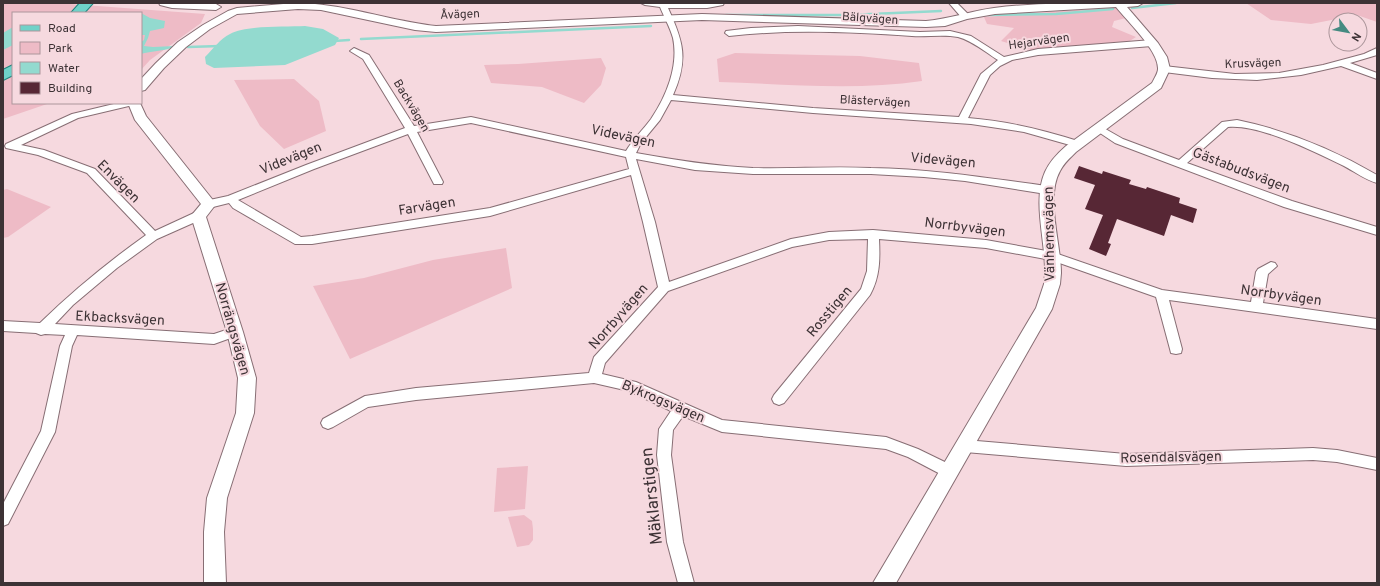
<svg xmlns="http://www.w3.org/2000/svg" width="1380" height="586" viewBox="0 0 1380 586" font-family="Overpass,sans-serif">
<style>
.green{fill:#eebbc6}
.water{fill:#93dacf}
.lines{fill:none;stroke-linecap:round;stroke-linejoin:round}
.stream{stroke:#93dacf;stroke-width:2.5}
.building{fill:#572735}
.street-casing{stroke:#876e74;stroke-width:2}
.secondary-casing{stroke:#876e74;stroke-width:2}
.primary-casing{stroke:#1f857d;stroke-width:2}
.street{fill:#fff;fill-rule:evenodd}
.secondary{fill:#fff;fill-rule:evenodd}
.primary{fill:#6fd1c8;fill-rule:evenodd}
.labels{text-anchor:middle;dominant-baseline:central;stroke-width:4;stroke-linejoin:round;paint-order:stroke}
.far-street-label{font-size:12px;fill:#3d3235;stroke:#f6d9df}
.street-label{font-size:14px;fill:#3d3235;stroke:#f6d9df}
.near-street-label{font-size:17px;fill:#3d3235;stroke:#f6d9df}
</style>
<rect width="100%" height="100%" fill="#f6d9df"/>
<!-- green -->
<path class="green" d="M 3,3 L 57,3 L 205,14 L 201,23 L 150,60 L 141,70 L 141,13 L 13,13 L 13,103 L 50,103 L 3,119 Z
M 1246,3 L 1377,3 L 1377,22 L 1357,15 L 1311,24 L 1271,20 Z
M 1117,7 L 1126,18 L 1114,21 L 1112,27 L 1136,37 L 1128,42 L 1034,51 L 1001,41 L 1014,28 L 987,24 L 984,17 Z
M 735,53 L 860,56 L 919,63 L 922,81 C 855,91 786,84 719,82 L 717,59 Z
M 601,58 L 606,68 L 601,85 L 584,103 L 542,87 L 491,83 L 484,65 L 518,64 Z
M 294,79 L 319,101 L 326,131 L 284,149 L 260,126 L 234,80 Z
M 7,189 L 51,207 L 8,237 L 3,238 L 3,190 Z
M 506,248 L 512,288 L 350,359 L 313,286 L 364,278 L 433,260 Z
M 528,466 L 525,509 L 494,512 L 497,468 Z
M 524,515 L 532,521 L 533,529 L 533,540 L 529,545 L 517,547 L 508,517 Z"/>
<!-- water -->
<path class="water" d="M 141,13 L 150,18 L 165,21 L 164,28 L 150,31 L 148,38 L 144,46 L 153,47 L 175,46 C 168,51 150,51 141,54 L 141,42 L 144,40 L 145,35 L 141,35 Z
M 305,26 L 323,29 L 339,38 L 335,45 L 285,65 L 214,68 L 206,64 L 205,57 C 213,49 220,39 230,34 C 246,25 286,27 305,26 Z
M 13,27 L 13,45 L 3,50 L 3,33 Z"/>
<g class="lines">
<!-- stream -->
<path class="stream" d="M 1132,8 L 1176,3
M 726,15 L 848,15 L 941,11
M 988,15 L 1056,14 L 1113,9
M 361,39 L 651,26
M 334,41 L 349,40
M 188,47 L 220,46"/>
</g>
<!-- building -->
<path class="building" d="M 1079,166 L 1102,174 L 1103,171 L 1131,180 L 1129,184 L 1146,189 L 1147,187 L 1180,198 L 1179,203 L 1197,209 L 1193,223 L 1171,215 L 1164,236 L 1117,219 L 1108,243 L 1111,244 L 1106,256 L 1089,249 L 1103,215 L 1085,209 L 1095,185 L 1074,178 Z"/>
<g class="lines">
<defs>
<path id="street" d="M 641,3 L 724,3 L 723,5 L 707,8 L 668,8 C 683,41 689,59 673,95 L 813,108 L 959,117 L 981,74 L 998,60 C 985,52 973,41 958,37 C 943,34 928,37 912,36 C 851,32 790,29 729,36 L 725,33 L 726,31 L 751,28 L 798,26 L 920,32 L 950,31 L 971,36 L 1004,57 L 1038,49 L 1152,40 L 1156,43 L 1152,46 L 1038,55 L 1012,60 L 1000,66 L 990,75 L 968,118 C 1007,121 1044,130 1081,142 L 1082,144 L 1077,147 L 1024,132 L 971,124 L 813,113 L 671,100 L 660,120 L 641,143 L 636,153 C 675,160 713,166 753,168 C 792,169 832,166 871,168 C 930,169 988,178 1046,186 L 1050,188 L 1051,190 L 1050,192 L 1046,194 L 965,181 L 924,177 L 871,174 L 753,174 L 695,170 L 636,159 L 655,222 L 669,282 L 791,239 L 829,232 L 873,230 L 986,240 L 1052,252 L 1162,290 L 1251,302 L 1256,272 L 1258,269 L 1271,262 L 1275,263 L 1277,266 L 1268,274 L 1263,303 L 1377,319 L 1377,329 L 1169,300 L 1182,349 L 1181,353 L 1176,354 L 1171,353 L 1170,349 L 1156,297 L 1051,260 L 986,248 L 879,239 C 880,259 880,277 870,295 L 784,403 L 779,405 L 774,403 L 772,399 L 774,395 L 861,289 L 867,271 L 868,239 L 829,240 L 792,247 L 668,291 L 605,363 L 602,374 L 636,382 L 722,420 L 886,437 L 918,449 L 953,466 L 955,471 L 953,476 L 948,478 L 908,457 L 886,449 L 722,432 L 683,416 L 673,430 L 671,455 L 683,542 L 694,583 L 678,583 L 667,542 L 657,455 L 659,429 L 671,411 L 629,391 L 594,383 L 416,400 L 368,407 L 333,427 L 328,429 L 323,427 L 321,423 L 323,419 L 365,396 L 416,388 L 589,373 L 594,357 L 658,287 L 643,222 L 631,175 L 490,216 L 312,244 L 295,244 L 233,208 L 229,203 L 209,208 L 205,207 L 204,204 L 205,201 L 228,196 L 306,165 L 405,128 L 363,59 L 350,51 L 354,48 L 369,55 L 414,126 L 471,117 L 626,151 C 633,139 643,130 651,119 C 666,97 679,66 673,38 C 670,27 664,17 660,7 L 645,5 ZM 471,123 L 626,157 L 629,169 L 490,208 L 312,236 L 301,237 L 238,200 L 314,169 L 408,134 L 434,184 L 442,184 L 443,182 L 417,132 Z
M 949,3 L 957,3 L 968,14 L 969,16 L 968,18 L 962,18 Z
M 1377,48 L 1377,55 L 1350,63 L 1377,73 L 1377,79 L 1341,66 L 1301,75 L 1257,80 L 1212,78 L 1164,72 L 1160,69 L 1164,66 L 1235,74 L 1279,73 L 1323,65 L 1364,54 Z
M 118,103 L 135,103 L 133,105 L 78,118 L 21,145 L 44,150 L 95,169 L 155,231 L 194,213 L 202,213 L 203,216 L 202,219 L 157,239 L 117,268 L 73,305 L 55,324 L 214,334 L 235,327 L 239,329 L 241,332 L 239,335 L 214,344 L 77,335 L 72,346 L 55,432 L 8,524 L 3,526 L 3,504 L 41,431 L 60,346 L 65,335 L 45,334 L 41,335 L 36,333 L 3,331 L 3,321 L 40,323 C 73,291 108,262 146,235 L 87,173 L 38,155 L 6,148 L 5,146 L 6,144 L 72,114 Z
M 1237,120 C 1286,130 1334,150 1377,175 L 1377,183 C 1366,180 1355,172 1344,166 C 1315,152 1260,124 1228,127 L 1187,163 L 1292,201 L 1377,227 L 1377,235 L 1284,207 L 1115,143 L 1094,129 L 1096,127 L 1102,127 L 1123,139 L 1179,160 L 1222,122 Z
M 965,440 L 1126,454 L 1313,448 L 1337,450 L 1377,458 L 1377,470 L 1337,462 L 1313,460 L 1126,466 L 965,452 L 960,450 L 958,446 L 960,442 Z"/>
<path id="secondary" d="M 159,3 L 216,4 L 221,7 L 216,10 L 172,8 L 160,5 Z
M 295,3 C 343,3 389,21 436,26 L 702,14 L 926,21 C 949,19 971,11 994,8 C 1043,2 1094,3 1143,3 L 1138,6 L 1127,7 L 1158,43 L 1167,57 L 1170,69 L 1161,88 L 1076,152 C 1070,158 1064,163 1060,171 C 1045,198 1061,243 1061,273 L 1060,284 L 1052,309 L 896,583 L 873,583 L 1036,308 L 1044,284 L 1045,273 C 1046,242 1032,201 1045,172 C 1050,161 1058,153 1066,146 L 1152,83 C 1154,79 1158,73 1158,69 C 1159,51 1127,21 1116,7 L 995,14 L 967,19 L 945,26 L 926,27 L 702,20 L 436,32 L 415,30 L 321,10 L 298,9 L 237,14 L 210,29 L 186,47 L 164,68 L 145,90 L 141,91 L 141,79 L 156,63 L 178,42 L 203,25 L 228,11 L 237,8 Z
M 128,103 L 140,103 L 146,116 L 216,204 L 206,217 L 243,332 L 256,378 L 254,413 L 227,498 L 224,532 L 226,583 L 204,583 L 204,532 L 207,498 L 236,413 L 238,378 L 227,332 L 191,216 L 201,204 L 135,120 Z"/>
<path id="primary" d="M 80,3 L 93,3 L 84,13 L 71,13 Z
M 13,65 L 13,75 L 3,80 L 3,70 Z"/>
</defs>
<!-- street casing -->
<use href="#street" class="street-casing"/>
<!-- secondary casing -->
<use href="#secondary" class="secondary-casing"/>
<!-- primary casing -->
<use href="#primary" class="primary-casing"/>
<!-- street -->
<use href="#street" class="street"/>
<!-- secondary -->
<use href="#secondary" class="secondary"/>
<!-- primary -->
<use href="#primary" class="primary"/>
</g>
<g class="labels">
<!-- far-street labels -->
<g class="far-street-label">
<text transform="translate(460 15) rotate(-2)">Åvägen</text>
<text transform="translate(870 19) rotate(4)">Bälgvägen</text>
<text transform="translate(1039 42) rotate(-8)">Hejarvägen</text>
<text transform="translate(1253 64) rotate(-2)">Krusvägen</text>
<text transform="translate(875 102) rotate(3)">Blästervägen</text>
<text transform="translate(411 106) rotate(59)">Backvägen</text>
</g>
<!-- street labels -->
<g class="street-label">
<text transform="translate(623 137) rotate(12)">Videvägen</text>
<text transform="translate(291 159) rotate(-22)">Videvägen</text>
<text transform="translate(943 161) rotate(5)">Videvägen</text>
<text transform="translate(1241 171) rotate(21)">Gästabudsvägen</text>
<text transform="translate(118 182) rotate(45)">Envägen</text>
<text transform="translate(427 207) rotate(-9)">Farvägen</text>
<text transform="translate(965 228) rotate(7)">Norrbyvägen</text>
<text transform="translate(1050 234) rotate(-91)">Vänhemsvägen</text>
<text transform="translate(1281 296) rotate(8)">Norrbyvägen</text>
<text transform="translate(830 312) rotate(-50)">Rosstigen</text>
<text transform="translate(619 317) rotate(-49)">Norrbyvägen</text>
<text transform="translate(120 319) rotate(3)">Ekbacksvägen</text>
<text transform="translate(232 329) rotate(74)">Norrängsvägen</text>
<text transform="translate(663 402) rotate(23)">Bykrogsvägen</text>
<text transform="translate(1171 458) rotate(-1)">Rosendalsvägen</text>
</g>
<!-- near-street labels -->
<g class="near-street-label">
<text transform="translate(653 496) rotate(-96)">Mäklarstigen</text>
</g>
</g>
<!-- border -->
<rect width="1380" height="586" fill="none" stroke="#3d3235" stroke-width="8"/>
<!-- legend -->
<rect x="12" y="12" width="130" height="92" fill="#f6d9df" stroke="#ac969b"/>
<rect x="20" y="25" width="20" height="6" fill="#6fd1c8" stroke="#ac969b"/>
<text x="48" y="32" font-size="12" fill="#3d3235">Road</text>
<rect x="20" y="42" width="20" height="12" fill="#eebbc6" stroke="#ac969b"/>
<text x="48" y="52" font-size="12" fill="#3d3235">Park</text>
<rect x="20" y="62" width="20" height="12" fill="#93dacf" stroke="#ac969b"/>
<text x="48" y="72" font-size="12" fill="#3d3235">Water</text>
<rect x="20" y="82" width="20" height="12" fill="#572735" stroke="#ac969b"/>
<text x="48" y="92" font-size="12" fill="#3d3235">Building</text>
<!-- north arrow -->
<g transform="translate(1348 32) rotate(122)"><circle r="19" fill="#f6d9df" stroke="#ac969b"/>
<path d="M0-3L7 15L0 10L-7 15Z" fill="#458a81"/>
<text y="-6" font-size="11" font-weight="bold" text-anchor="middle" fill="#3d3235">N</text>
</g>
</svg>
